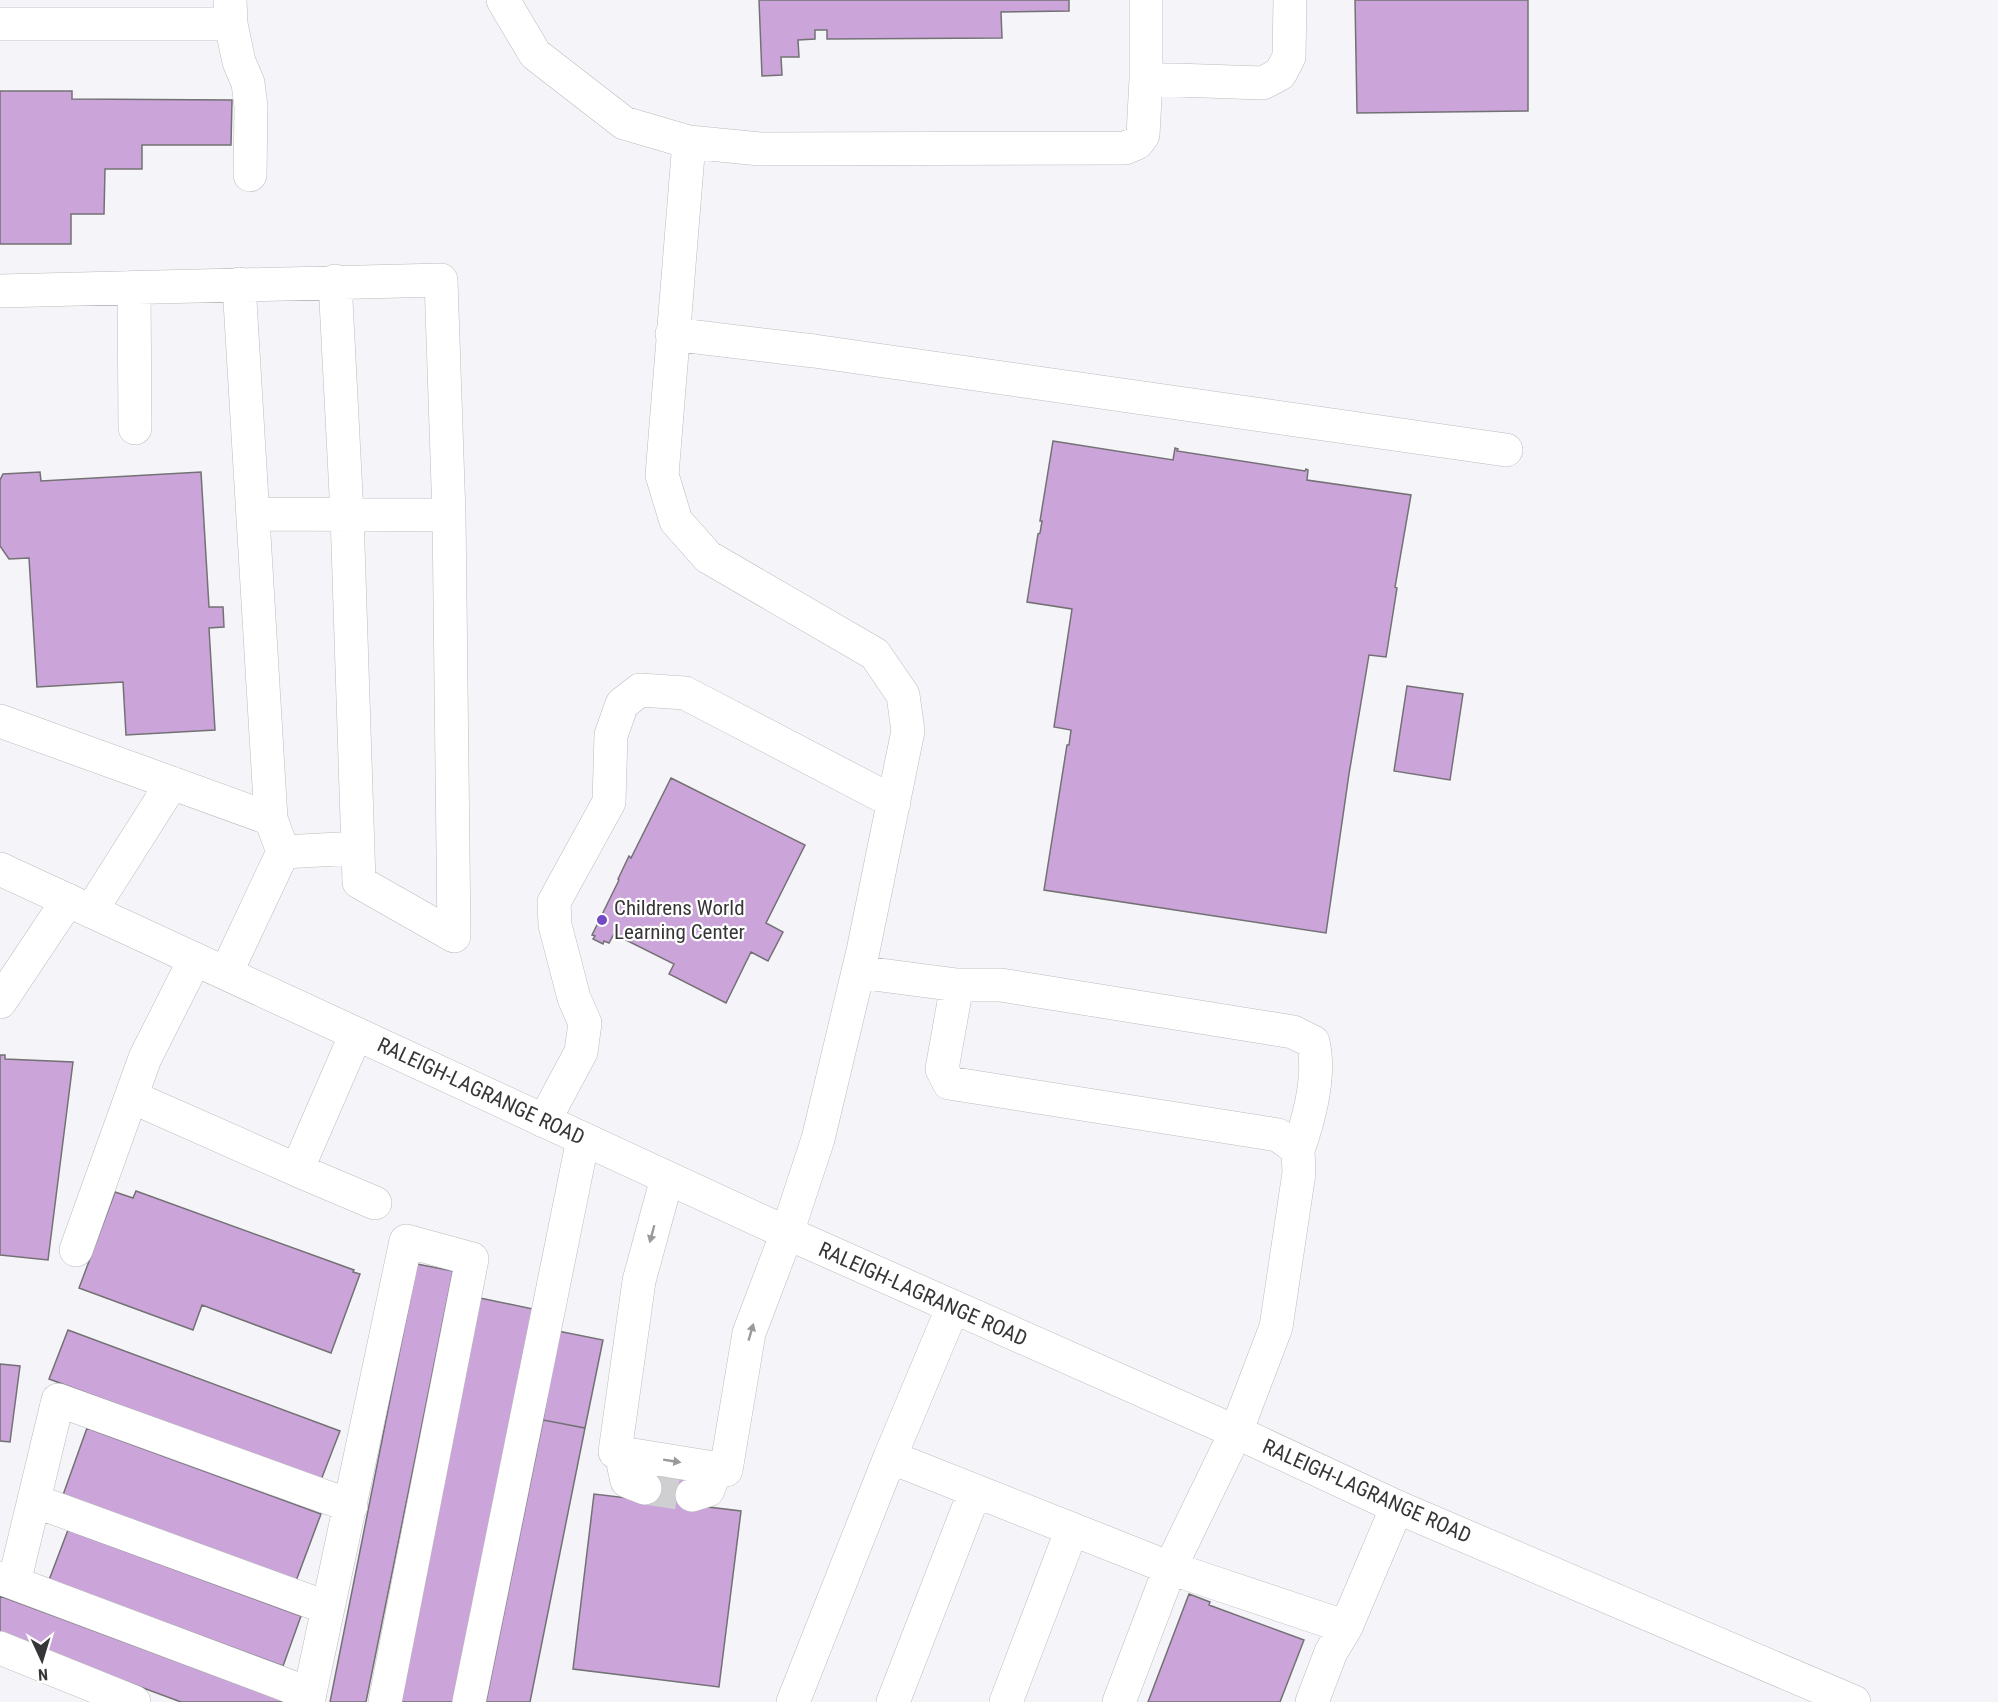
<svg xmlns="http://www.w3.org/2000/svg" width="1998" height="1702" viewBox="0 0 1998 1702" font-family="'Roboto Condensed',sans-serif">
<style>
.building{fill:#cba4da;stroke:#737174;stroke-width:1.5}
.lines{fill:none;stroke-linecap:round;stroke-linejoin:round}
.minor-tunnel{stroke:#cfcfd2;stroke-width:33;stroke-dasharray:33 16;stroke-linecap:butt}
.minor-casing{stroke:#bcbcbf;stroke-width:34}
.major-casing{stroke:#bcbcbf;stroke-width:34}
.minor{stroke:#fff;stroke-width:33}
.major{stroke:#fff;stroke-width:33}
.oneway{fill:#9a9a9c}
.poi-dot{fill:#724ac3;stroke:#fff;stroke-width:2}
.labels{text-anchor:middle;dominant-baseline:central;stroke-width:4.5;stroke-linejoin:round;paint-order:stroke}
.poi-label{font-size:21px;fill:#363638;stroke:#fff;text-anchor:start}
.street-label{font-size:21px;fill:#363638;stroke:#fff}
</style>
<rect width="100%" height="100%" fill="#f5f5f9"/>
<!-- building -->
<path class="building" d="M 759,0 L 1069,0 L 1069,11 L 1001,12 L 1002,38 L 827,39 L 827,30 L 815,30 L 815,39 L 798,40 L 799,57 L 781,57 L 782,75 L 762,76 Z
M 1355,0 L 1528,0 L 1528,111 L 1357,113 Z
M 0,91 L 72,91 L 72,99 L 232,100 L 231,145 L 142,145 L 142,169 L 105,169 L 104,214 L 71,214 L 71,244 L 0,244 Z
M 1053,441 L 1173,460 L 1175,448 L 1178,449 L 1177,451 L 1305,471 L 1306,469 L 1308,470 L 1307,480 L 1411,495 L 1395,587 L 1397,588 L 1386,657 L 1369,655 L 1349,774 L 1326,933 L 1044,890 L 1067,745 L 1069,745 L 1071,730 L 1054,727 L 1072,609 L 1027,602 L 1038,534 L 1040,533 L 1042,521 L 1040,521 Z
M 40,472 L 41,481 L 201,472 L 209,607 L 223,607 L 224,627 L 209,628 L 215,730 L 126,735 L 123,682 L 37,687 L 29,558 L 9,559 L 0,546 L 0,480 L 3,474 Z
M 1407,686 L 1463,694 L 1450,780 L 1394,771 Z
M 671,778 L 805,845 L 766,923 L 783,932 L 768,961 L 751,952 L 726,1003 L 669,974 L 674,964 L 614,934 L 609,943 L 604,941 L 603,944 L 593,939 L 595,936 L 592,935 L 619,880 L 618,879 L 629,856 L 631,858 Z
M 0,1055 L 5,1055 L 5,1059 L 73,1062 L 48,1260 L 0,1255 Z
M 136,1191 L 354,1270 L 353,1272 L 360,1274 L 331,1353 L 202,1305 L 193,1330 L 79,1288 L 115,1192 L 133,1198 Z
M 417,1264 L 453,1271 L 366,1702 L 330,1702 Z
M 480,1298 L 533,1309 L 454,1702 L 399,1702 Z
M 68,1330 L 340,1431 L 321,1480 L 49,1379 Z
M 558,1331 L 603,1340 L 585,1428 L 543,1420 Z
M 0,1364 L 20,1366 L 10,1442 L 0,1441 Z
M 543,1420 L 585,1428 L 530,1702 L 486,1702 Z
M 87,1428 L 321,1514 L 296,1581 L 63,1495 Z
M 647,1469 L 695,1475 L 692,1505 L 741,1511 L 719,1687 L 573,1669 L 594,1494 L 644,1500 Z
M 68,1530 L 301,1616 L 283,1666 L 49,1580 Z
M 1189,1594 L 1210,1602 L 1209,1605 L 1304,1640 L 1280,1702 L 1148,1702 Z
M 0,1596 L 284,1701 L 284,1702 L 181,1702 L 0,1635 Z"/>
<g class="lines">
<!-- minor-tunnel -->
<path class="minor-tunnel" d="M 645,1488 L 692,1495"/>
<defs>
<path id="minor" d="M 503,0 L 535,54 L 624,123 L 689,142 L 760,149 L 1125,148 L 1137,143 L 1143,135 L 1146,79 L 1263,83 L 1280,74 L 1289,57 L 1290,0
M 0,24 L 231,24 L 230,0
M 231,24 L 239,62 L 248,83 L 251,107 L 250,175
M 1146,79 L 1146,0
M 239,284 L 271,819 L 283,852
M 134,287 L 135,428
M 0,291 L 441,280 L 449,515 L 454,936 L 359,882 L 347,514 L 335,281
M 672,334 L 814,351 L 1506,450
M 253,514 L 449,515
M 0,721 L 271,819
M 91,911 L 172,783
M 858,972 L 957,985 L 942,1069 L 949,1083 L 1278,1135 L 1298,1150 L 1299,1173 L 1276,1327 L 1236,1432 L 1170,1568 L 890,1457 L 953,1307
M 226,973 L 283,852 L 358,848
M 957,985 L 1001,985 L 1293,1032 L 1313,1042 C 1321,1075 1309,1119 1298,1150
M 0,1002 L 68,900
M 132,1097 L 297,1170 L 356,1034
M 544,1121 L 581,1052 L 585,1023 L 574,998 L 555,925 L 554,902 L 609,802 L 611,735 L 622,704 L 640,690 L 685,693 L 894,802
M 297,1170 L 375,1203
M 667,1178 L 639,1281 L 615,1452 L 726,1470 L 749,1333 L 787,1233 L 818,1139 L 863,951 L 908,731 L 903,695 L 875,654 L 708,557 L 676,521 L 662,475 L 689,142
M 76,1250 L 145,1058 L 195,959
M 621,1454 L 627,1481 L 645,1488
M 692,1495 L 708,1490 L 716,1468
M 35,1501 L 328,1608
M 0,1578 L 14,1583 L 58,1400 L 351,1506
M 14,1583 L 310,1694
M 0,1648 L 134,1702
M 308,1702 L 406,1241 L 472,1259 L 385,1702
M 469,1702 L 583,1139
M 793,1702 L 890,1457
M 893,1702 L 975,1491
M 1006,1702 L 1072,1529
M 1119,1702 L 1170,1568 L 1346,1627 L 1397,1507
M 1312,1702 L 1331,1652 L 1346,1627"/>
<path id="major" d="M 0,869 L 787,1233 L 1236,1432 L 1397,1507 L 1854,1702"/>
</defs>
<!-- minor casing -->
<use href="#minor" class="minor-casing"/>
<!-- major casing -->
<use href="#major" class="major-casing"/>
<!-- minor -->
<use href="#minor" class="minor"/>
<!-- major -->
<use href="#major" class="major"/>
</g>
<!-- one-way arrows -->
<defs><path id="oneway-solid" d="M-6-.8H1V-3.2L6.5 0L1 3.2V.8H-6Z" transform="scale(1.5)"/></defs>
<g class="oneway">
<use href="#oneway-solid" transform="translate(652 1234) rotate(105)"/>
<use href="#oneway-solid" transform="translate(751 1332) rotate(-74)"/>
<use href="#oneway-solid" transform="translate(672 1461) rotate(9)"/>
</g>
<!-- markers -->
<circle class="poi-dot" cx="602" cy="920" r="6"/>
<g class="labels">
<!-- poi labels -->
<g class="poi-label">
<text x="614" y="908">Childrens World<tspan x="614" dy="24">Learning Center</tspan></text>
</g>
<!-- street labels -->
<g class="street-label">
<text transform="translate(481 1091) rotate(25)">RALEIGH-LAGRANGE ROAD</text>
<text transform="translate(923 1294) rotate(24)">RALEIGH-LAGRANGE ROAD</text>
<text transform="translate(1367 1491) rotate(24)">RALEIGH-LAGRANGE ROAD</text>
</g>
</g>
<!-- north arrow -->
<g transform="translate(42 1660) rotate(176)" stroke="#ffffff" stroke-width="4.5" paint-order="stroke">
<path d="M0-4.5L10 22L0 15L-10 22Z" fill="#363638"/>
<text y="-9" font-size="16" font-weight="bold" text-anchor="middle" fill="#363638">N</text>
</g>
</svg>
